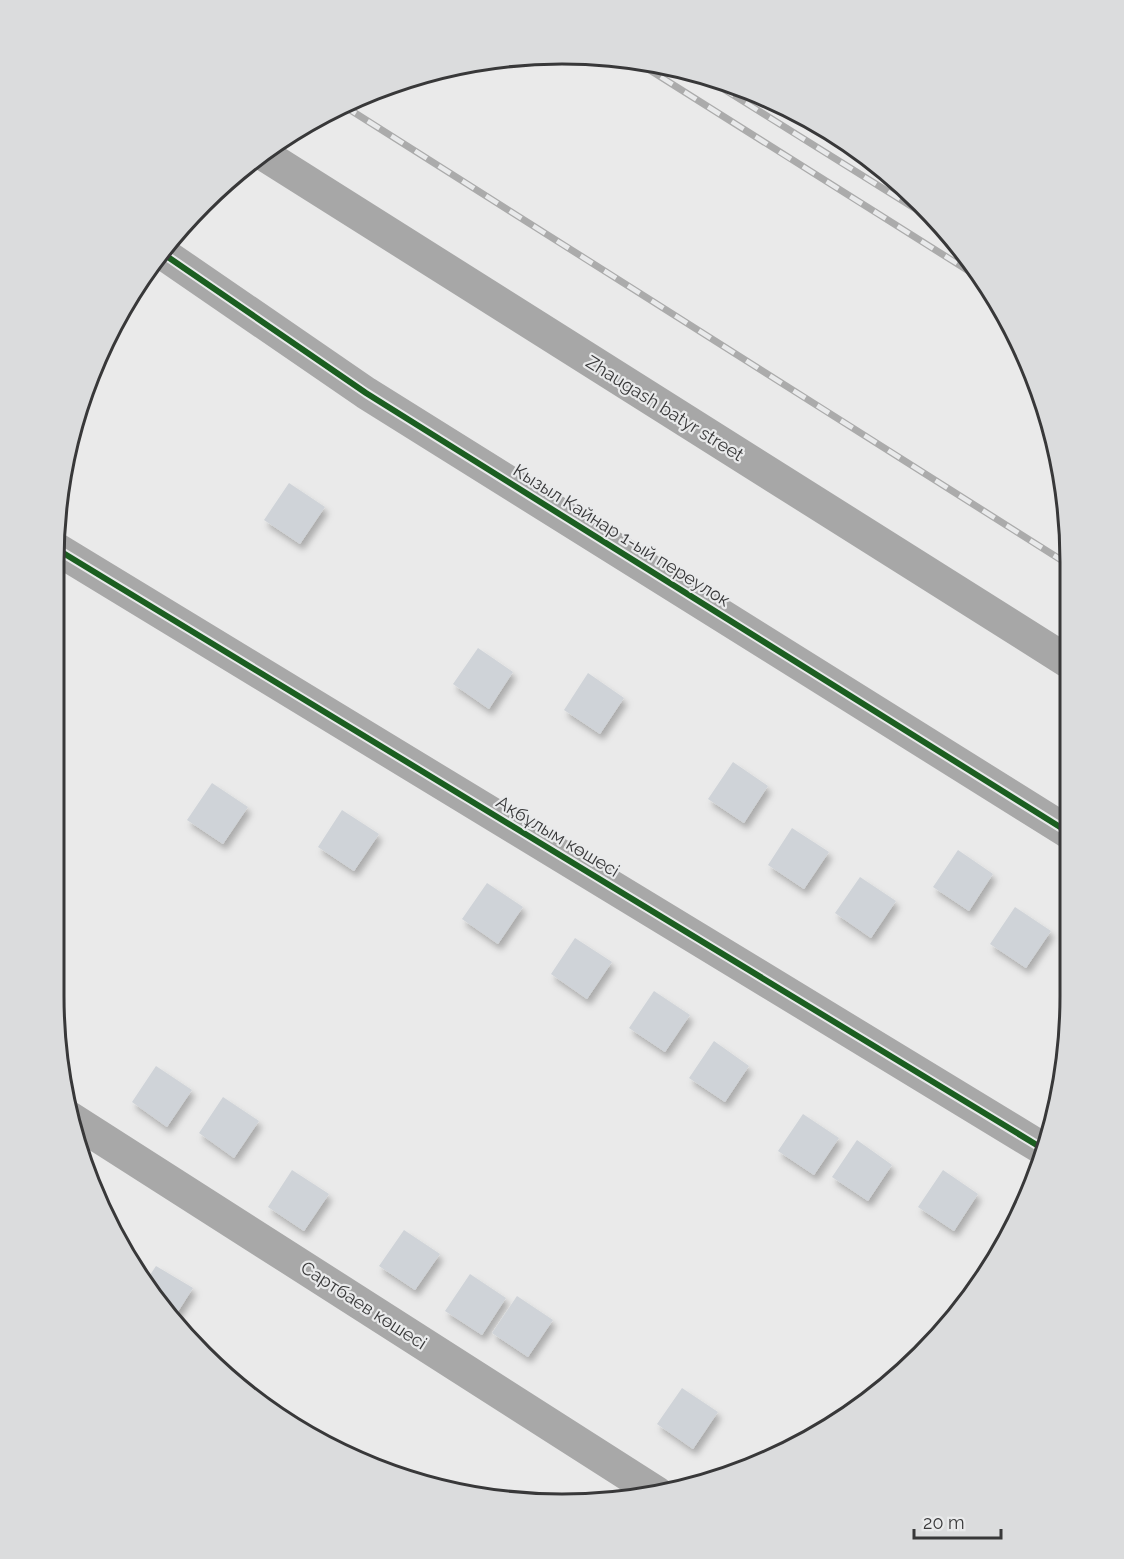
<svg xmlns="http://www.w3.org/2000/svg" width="1124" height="1559" viewBox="0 0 1124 1559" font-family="Raleway,sans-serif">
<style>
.building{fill:#cfd3d8;filter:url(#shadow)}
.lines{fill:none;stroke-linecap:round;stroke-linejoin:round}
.street{stroke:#a8a8a8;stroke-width:33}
.secondary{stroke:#a7a7a7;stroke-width:33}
.rail-casing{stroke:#ababab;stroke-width:7}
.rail{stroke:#e9eaeb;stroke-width:4.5;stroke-dasharray:14;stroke-linecap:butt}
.cycleway-casing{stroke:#e9eaeb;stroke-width:10}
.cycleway{stroke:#1b5e20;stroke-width:6}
.labels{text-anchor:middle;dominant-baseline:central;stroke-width:4.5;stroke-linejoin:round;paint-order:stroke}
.street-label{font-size:18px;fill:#383839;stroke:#e9eaeb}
.rim{fill:none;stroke:#383839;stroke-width:3}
</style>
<defs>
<filter id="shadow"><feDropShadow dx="3.5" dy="6" stdDeviation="3" flood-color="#0004"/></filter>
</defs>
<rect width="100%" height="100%" fill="#eaeaea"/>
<!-- building -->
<path class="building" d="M 289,483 L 325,507 L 300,544 L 264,520 Z
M 478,648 L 513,672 L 489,709 L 453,684 Z
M 588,673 L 624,698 L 600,734 L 564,710 Z
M 733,762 L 768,786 L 744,823 L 708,799 Z
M 212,783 L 248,807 L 223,844 L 187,820 Z
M 342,810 L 379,834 L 354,871 L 318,847 Z
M 792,828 L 829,852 L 804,889 L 768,865 Z
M 958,850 L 993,874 L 969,911 L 933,887 Z
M 860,877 L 896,901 L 871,938 L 835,913 Z
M 487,883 L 523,907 L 498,944 L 462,919 Z
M 1015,907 L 1051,931 L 1026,968 L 990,944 Z
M 575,938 L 612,962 L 587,999 L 551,974 Z
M 654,991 L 690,1015 L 665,1052 L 629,1028 Z
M 714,1041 L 749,1066 L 725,1102 L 689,1078 Z
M 156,1066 L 192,1090 L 167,1127 L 132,1102 Z
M 223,1097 L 259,1121 L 234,1158 L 199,1133 Z
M 803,1114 L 839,1138 L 814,1175 L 778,1151 Z
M 857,1140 L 892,1165 L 868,1201 L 832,1177 Z
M 292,1170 L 329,1194 L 304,1231 L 268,1207 Z
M 943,1170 L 978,1194 L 954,1231 L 918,1207 Z
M 404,1230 L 440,1254 L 415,1290 L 379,1266 Z
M 156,1266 L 193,1288 L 174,1318 L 144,1284 Z
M 470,1274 L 506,1298 L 482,1335 L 445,1311 Z
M 517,1296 L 553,1320 L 528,1357 L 492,1333 Z
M 682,1388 L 718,1412 L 693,1449 L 657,1424 Z"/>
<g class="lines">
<!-- street -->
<path class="street" d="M 165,255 L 366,393 L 1068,832
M 55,548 L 1045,1150
M 70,1118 L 657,1493"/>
<!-- secondary -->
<path class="secondary" d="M 263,154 L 1067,661"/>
<defs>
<path id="rail" d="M 637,62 L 972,273
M 698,73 L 943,226
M 344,106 L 1066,563"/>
</defs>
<!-- rail casing -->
<use href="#rail" class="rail-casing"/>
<!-- rail -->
<use href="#rail" class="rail"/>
<defs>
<path id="cycleway" d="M 165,255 L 366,393 L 1068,832
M 55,548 L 1045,1150"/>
</defs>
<!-- cycleway casing -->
<use href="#cycleway" class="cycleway-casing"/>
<!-- cycleway -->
<use href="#cycleway" class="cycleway"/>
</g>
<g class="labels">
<!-- street labels -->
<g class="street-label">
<text transform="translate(665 408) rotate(32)">Zhaugash batyr street</text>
<text transform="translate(622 535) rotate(32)">Кызыл Кайнар 1-ый переулок</text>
<text transform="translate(558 836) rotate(31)">Ақбұлым көшесі</text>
<text transform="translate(364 1305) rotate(33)">Сартбаев көшесі</text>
</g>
</g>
<!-- crop -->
<path d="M0 0H1124V1559H0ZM562 64H562A498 498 0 0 1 1060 562V996A498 498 0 0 1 562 1494H562A498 498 0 0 1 64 996V562A498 498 0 0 1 562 64Z" fill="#dbdcdd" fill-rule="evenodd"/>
<path class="rim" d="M562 64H562A498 498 0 0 1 1060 562V996A498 498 0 0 1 562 1494H562A498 498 0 0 1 64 996V562A498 498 0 0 1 562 64Z"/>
<!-- scale -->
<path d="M914 1529v9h87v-9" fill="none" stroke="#383839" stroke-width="3"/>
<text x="923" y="1529" font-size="18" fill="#383839" stroke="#e9eaeb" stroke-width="4.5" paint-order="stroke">20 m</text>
</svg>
